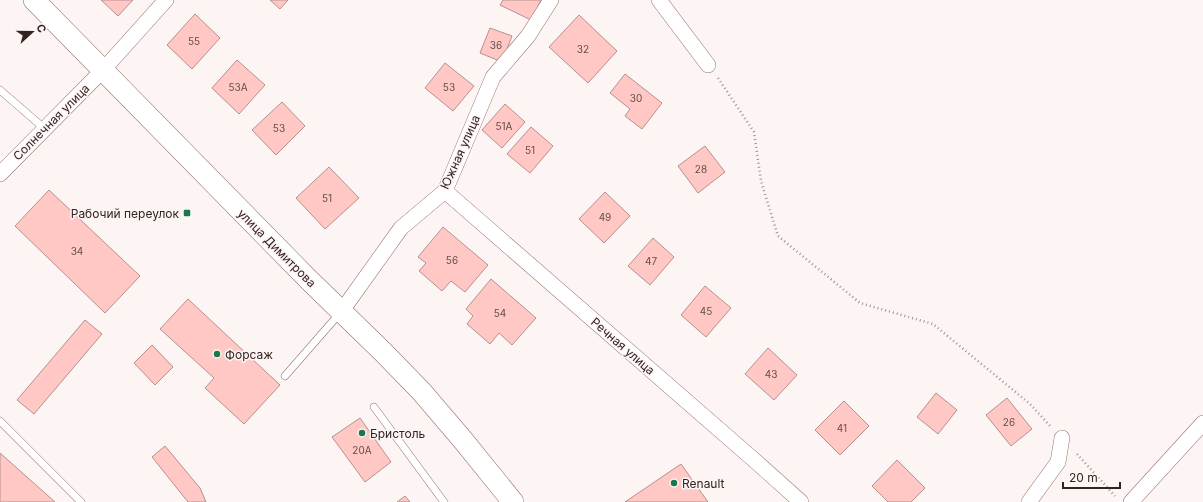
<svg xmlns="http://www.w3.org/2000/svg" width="1203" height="502" viewBox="0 0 1203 502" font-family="Inter,sans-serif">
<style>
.building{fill:#ffc8c5;stroke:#b7908e}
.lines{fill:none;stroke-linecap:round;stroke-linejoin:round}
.lane-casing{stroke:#95706e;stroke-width:8}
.street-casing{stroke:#95706e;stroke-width:16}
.secondary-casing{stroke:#95706e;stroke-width:22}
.path{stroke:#9e9292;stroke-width:2.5;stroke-dasharray:1 3;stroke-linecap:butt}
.lane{stroke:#fff;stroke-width:7}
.street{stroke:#fff;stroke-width:15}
.secondary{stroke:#fff;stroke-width:21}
.poi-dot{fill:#1a784e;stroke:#fdf4f4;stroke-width:1.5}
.labels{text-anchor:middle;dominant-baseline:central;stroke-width:3;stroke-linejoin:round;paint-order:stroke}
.number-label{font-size:10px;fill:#654c4b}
.street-label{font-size:12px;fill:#322322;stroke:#fdf4f4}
.poi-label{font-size:12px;fill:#322322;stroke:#fdf4f4;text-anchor:start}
</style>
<rect width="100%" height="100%" fill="#fdf4f4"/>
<!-- building -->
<path class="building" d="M 101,0 L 133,0 L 118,16 Z
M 270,0 L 288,0 L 280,9 Z
M 503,0 L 541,0 L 531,20 L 500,5 Z
M 195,14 L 220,38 L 192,69 L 167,45 Z
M 579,15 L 617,51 L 588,83 L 549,47 Z
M 490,28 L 512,36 L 502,62 L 480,53 Z
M 237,60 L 265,85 L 239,114 L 212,88 Z
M 445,63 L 474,86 L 453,111 L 425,88 Z
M 625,74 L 662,103 L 642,129 L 625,116 L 630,109 L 610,93 Z
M 282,102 L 305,126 L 276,155 L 252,130 Z
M 505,104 L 525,122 L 502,148 L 482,130 Z
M 531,127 L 553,146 L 530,173 L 507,154 Z
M 705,146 L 725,172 L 698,193 L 678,166 Z
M 329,167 L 359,198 L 325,229 L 296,198 Z
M 49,190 L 140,276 L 105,313 L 15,226 Z
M 605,192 L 630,216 L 604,243 L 579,219 Z
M 443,227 L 488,265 L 465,292 L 451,281 L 442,291 L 419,271 L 426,263 L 418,257 Z
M 653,238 L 674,257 L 650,285 L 628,266 Z
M 491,279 L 536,318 L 512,345 L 499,333 L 490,344 L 467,324 L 473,316 L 466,309 Z
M 705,286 L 731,308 L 706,337 L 681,315 Z
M 188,299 L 280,385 L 244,424 L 205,388 L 214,378 L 160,329 Z
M 85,320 L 102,334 L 34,414 L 17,400 Z
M 152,345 L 173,367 L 155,385 L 134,363 Z
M 768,348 L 797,375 L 774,400 L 745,374 Z
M 936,393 L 957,410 L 938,434 L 917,417 Z
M 1007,398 L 1032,429 L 1011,446 L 986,415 Z
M 844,401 L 869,426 L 840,455 L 815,430 Z
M 360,418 L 391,462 L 365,482 L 332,437 Z
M 165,446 L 200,488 L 206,502 L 188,502 L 152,457 Z
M 0,453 L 55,502 L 0,502 Z
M 897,460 L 925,488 L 911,502 L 888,502 L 872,486 Z
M 681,464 L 708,502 L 625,502 Z
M 405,496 L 410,502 L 397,502 Z"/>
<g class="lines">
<defs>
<path id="lane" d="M 0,90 L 45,129
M 285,376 L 340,313
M 374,407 L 444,502
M 0,421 L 81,502"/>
<path id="street" d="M 659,0 L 708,65
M 0,174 L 103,70 L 166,0
M 445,191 L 753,459 L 801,502
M 341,312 L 401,228 L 445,191 L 493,77 L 528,36 L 551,0
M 1029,502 L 1058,462 L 1062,438
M 1131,502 L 1203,423"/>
<path id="secondary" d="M 34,0 L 308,279 L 383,352 L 421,391 L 462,439 L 513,502"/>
</defs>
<!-- lane casing -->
<use href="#lane" class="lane-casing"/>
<!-- street casing -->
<use href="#street" class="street-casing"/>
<!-- secondary casing -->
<use href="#secondary" class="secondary-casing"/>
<!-- path -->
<path class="path" d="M 718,78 L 754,132 L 761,181 L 778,236 L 860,303 L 933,324 L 1030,404 L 1051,427
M 1077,454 L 1115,496"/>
<!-- lane -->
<use href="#lane" class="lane"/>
<!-- street -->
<use href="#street" class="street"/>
<!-- secondary -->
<use href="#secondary" class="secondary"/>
</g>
<!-- markers -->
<g class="poi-dot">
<rect x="183" y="209" width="8" height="8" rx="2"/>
<circle cx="217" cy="354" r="4"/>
<circle cx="362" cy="433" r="4"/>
<circle cx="674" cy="483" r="4"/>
</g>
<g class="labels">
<!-- number labels -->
<g class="number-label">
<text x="194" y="41">55</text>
<text x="496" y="45">36</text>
<text x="583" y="49">32</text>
<text x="238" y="87">53А</text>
<text x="449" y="87">53</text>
<text x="636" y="98">30</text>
<text x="504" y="126">51А</text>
<text x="279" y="128">53</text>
<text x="530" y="150">51</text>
<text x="701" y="169">28</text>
<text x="327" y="198">51</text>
<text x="605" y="217">49</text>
<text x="77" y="251">34</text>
<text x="452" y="260">56</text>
<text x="651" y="261">47</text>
<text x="706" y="311">45</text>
<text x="500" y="313">54</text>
<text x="771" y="374">43</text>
<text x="1009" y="422">26</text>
<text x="842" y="428">41</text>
<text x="362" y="450">20А</text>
</g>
<!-- street labels -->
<g class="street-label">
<text transform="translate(51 122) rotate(-45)">Солнечная улица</text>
<text transform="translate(460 152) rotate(-66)">Южная улица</text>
<text transform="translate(277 248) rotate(45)">улица Димитрова</text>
<text transform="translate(623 346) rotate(41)">Речная улица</text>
</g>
<!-- poi labels -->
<g class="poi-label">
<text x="179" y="213" text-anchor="end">Рабочий переулок</text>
<text x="225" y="354">Форсаж</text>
<text x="370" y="433">Бристоль</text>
<text x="682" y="483">Renault</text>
</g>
</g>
<!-- north arrow -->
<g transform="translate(32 32) rotate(69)" stroke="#fdf4f4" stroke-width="3" paint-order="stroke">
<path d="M0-3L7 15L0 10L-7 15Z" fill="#322322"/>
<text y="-6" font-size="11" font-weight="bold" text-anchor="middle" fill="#322322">С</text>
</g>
<!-- scale -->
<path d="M1063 482v6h57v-6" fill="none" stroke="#322322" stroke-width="2"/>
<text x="1069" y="482" font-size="12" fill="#322322" stroke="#fdf4f4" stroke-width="3" paint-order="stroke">20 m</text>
</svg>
